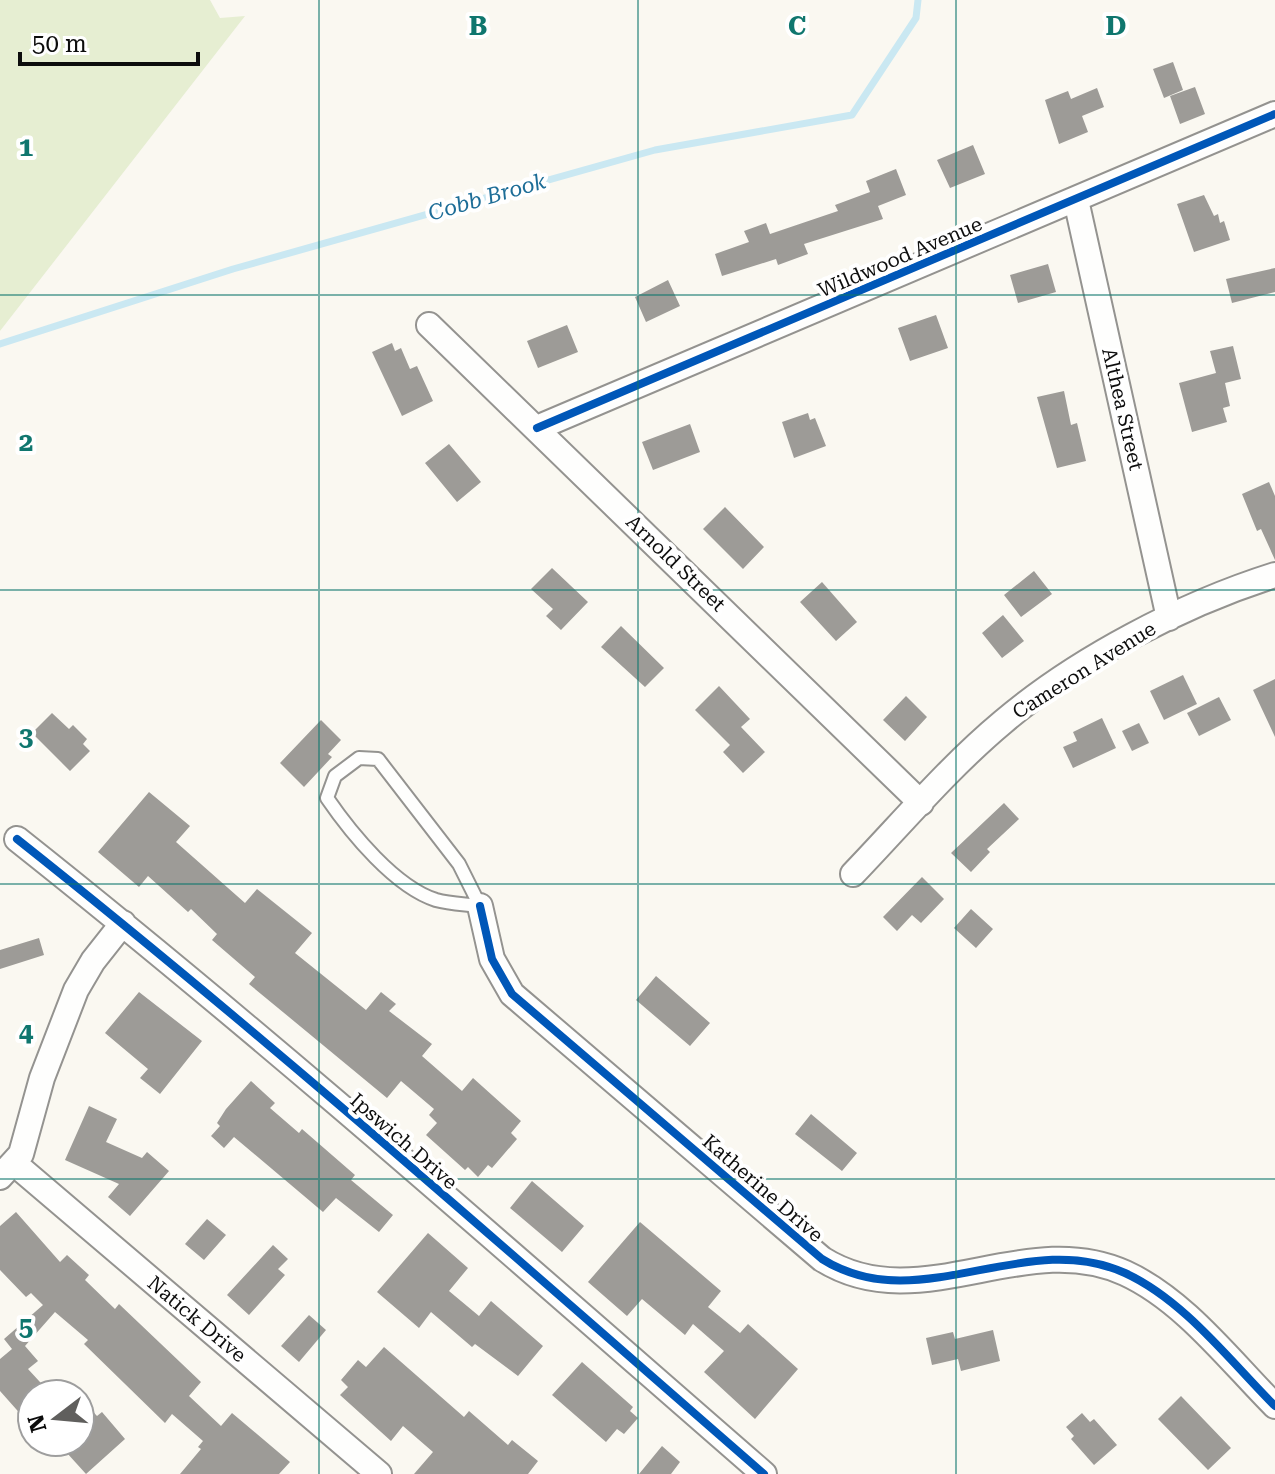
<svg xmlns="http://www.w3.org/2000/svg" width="1275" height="1474" viewBox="0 0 1275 1474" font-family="'Roboto Serif',serif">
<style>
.green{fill:#e6eed2}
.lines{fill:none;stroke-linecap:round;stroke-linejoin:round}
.stream{stroke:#cae8f2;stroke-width:7}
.building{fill:#9d9b97}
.lane-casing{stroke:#949390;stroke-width:16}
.street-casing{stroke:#949390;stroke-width:28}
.lane{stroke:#fefefd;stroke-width:12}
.street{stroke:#fefefd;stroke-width:24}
.cycleway-casing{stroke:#fff;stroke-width:13}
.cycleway{stroke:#0057b8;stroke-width:8}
.grid{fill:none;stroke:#0f766e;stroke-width:2;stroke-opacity:0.55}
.labels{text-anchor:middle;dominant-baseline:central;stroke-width:8;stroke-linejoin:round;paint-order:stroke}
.street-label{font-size:20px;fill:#0d0d0d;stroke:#fff}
.water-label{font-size:22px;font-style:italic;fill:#1d6d97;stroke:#fff}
.grid-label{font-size:26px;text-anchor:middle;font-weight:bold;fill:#0f766e;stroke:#fff;stroke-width:8;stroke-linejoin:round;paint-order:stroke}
</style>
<rect width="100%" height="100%" fill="#faf8f1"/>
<!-- green -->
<path class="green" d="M 0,0 L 210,0 L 220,18 L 245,16 L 0,331 Z"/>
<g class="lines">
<!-- stream -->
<path class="stream" d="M 0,344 L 233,269 L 655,150 L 852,115 L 916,18 L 918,0"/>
</g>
<!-- building -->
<path class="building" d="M 1173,62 L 1183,90 L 1164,98 L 1153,69 Z
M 1195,87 L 1205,114 L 1180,124 L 1170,96 Z
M 1097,88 L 1104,107 L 1082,116 L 1088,132 L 1059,144 L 1045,100 L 1068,91 L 1071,99 Z
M 973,145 L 985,174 L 950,188 L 937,160 Z
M 896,169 L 906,195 L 878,206 L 883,219 L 804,244 L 808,254 L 778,265 L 776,259 L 722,276 L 715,254 L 749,242 L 744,231 L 766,223 L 770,234 L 838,211 L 835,205 L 870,192 L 866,181 Z
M 1204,195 L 1214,216 L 1218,214 L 1220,223 L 1224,221 L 1230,240 L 1194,252 L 1177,204 Z
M 1048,264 L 1056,292 L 1018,303 L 1010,275 Z
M 1275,268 L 1275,292 L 1232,303 L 1226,279 Z
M 668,280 L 680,306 L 646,322 L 635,297 Z
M 936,315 L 948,348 L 910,361 L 898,328 Z
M 567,325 L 578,352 L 538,368 L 527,341 Z
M 392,343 L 395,351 L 401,348 L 410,369 L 417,366 L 433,401 L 402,416 L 372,352 Z
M 1233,346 L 1241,379 L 1225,383 L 1230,406 L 1223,408 L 1227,422 L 1192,432 L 1179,383 L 1216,373 L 1210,351 Z
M 1064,391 L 1071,425 L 1077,423 L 1086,461 L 1057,468 L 1037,397 Z
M 808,413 L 810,420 L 815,418 L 826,446 L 794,458 L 782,422 Z
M 690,424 L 700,452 L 653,470 L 642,442 Z
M 449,444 L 481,482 L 457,502 L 425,463 Z
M 1269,482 L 1275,496 L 1275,560 L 1261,529 L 1257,531 L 1242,494 Z
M 725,507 L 764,547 L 743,569 L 703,529 Z
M 552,568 L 588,602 L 561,630 L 546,616 L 553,609 L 531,589 Z
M 1034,571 L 1052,594 L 1021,617 L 1004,595 Z
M 822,582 L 857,622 L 836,641 L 800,602 Z
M 1003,615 L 1024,641 L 1002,658 L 982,633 Z
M 621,626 L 664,668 L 645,687 L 601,647 Z
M 1183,675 L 1197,704 L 1164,720 L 1150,691 Z
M 1275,679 L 1275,737 L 1253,690 Z
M 719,686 L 750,719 L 741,727 L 765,752 L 743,773 L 723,752 L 730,745 L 695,710 Z
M 906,696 L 927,717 L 905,741 L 883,720 Z
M 1219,697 L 1231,720 L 1199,736 L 1187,713 Z
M 52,713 L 69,729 L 73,725 L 87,739 L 83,744 L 90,751 L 70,771 L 32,733 Z
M 1102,718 L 1116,748 L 1073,768 L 1063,747 L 1077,741 L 1073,732 Z
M 321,720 L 341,740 L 328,754 L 332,757 L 304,787 L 280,763 Z
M 1139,723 L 1149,743 L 1132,751 L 1122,731 Z
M 149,792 L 190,826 L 176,842 L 245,903 L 257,889 L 312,933 L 295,953 L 366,1010 L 381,992 L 396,1004 L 389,1011 L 432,1044 L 422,1056 L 462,1091 L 473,1078 L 521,1121 L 511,1133 L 517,1139 L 492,1168 L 488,1165 L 478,1177 L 468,1167 L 465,1170 L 426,1135 L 437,1123 L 429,1115 L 434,1109 L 401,1081 L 387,1098 L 249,984 L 255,977 L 212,940 L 217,934 L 191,909 L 188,912 L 148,876 L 139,887 L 98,852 Z
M 1004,803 L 1019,819 L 987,849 L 990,852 L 971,872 L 951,853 Z
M 922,877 L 944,899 L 921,923 L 912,915 L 897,931 L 883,917 Z
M 971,909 L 993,929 L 976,948 L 954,928 Z
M 39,938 L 44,955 L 0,969 L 0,950 Z
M 656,976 L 710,1023 L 690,1046 L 636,1000 Z
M 139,992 L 202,1041 L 160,1094 L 140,1078 L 148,1069 L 105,1033 Z
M 251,1081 L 275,1103 L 270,1108 L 299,1133 L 302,1129 L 355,1175 L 351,1180 L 393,1215 L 379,1232 L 336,1198 L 323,1212 L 234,1137 L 224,1148 L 211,1136 L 220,1126 L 217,1123 L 226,1109 Z
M 89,1106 L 117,1119 L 106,1142 L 142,1158 L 147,1152 L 169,1171 L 130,1216 L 108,1197 L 119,1184 L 65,1160 Z
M 811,1114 L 857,1153 L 842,1171 L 795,1134 Z
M 532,1181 L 584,1226 L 562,1252 L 510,1208 Z
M 16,1212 L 60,1262 L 67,1255 L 89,1275 L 85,1280 L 115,1309 L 119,1304 L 201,1382 L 189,1396 L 221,1426 L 232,1413 L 290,1462 L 279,1474 L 180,1474 L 201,1449 L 198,1447 L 203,1441 L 172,1414 L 165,1423 L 84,1344 L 88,1340 L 55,1312 L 25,1346 L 38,1361 L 28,1369 L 51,1394 L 32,1394 L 32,1427 L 0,1391 L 0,1359 L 12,1349 L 4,1339 L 43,1305 L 31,1293 L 26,1297 L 0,1270 L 0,1226 Z
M 207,1219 L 226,1235 L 204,1260 L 185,1244 Z
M 640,1222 L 721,1291 L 708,1307 L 740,1333 L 748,1324 L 798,1369 L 755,1419 L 704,1372 L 724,1351 L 693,1324 L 685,1335 L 642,1299 L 627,1316 L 588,1282 Z
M 428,1233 L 468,1268 L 449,1291 L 479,1316 L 491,1301 L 543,1346 L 518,1376 L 475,1344 L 472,1347 L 431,1312 L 419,1328 L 377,1292 Z
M 273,1245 L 288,1259 L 278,1269 L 285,1275 L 249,1315 L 227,1295 Z
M 309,1315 L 326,1330 L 299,1362 L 281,1346 Z
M 993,1330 L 1000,1361 L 961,1371 L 958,1359 L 932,1365 L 926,1338 L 953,1332 L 955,1339 Z
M 384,1347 L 464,1417 L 469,1411 L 508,1445 L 512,1440 L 538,1461 L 528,1474 L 414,1474 L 433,1452 L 403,1426 L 391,1441 L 340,1395 L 348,1387 L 341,1380 L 358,1360 L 366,1367 Z
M 582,1362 L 633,1407 L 630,1411 L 638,1418 L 624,1434 L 617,1429 L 606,1442 L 552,1395 Z
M 1181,1396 L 1231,1448 L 1208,1470 L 1158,1419 Z
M 80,1398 L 97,1416 L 102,1412 L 125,1439 L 86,1474 L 57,1442 L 80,1442 Z
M 1082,1413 L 1090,1422 L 1094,1419 L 1117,1445 L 1094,1465 L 1071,1439 L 1074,1436 L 1066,1427 Z
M 662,1446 L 680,1462 L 671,1474 L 639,1474 Z"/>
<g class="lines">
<defs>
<path id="lane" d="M 359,758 L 378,759 L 459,864 L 480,906 C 466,904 450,904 436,900 C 395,887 351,833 327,798 L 335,776 Z"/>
<path id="street" d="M 1076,200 L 1169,618
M 429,325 L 921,803
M 537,428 L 1275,114
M 17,839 C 273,1042 517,1259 764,1474
M 853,874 C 902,823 949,767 1003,722 C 1077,659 1183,604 1275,575
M 480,906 L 492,959 L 512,994 L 822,1259 C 919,1320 1024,1227 1125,1273 C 1184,1300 1230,1361 1275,1406
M 15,1164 L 379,1474
M 0,1177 L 21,1154 L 42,1078 L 76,990 L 93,961 L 123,923"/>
</defs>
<!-- lane casing -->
<use href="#lane" class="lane-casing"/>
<!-- street casing -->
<use href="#street" class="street-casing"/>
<!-- lane -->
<use href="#lane" class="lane"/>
<!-- street -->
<use href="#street" class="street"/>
<defs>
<path id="cycleway" d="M 537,428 L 1275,114
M 17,839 C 273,1042 517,1259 764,1474
M 480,906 L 492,959 L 512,994 L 822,1259 C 919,1320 1024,1227 1125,1273 C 1184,1300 1230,1361 1275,1406"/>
</defs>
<!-- cycleway casing -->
<use href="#cycleway" class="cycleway-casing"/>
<!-- cycleway -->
<use href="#cycleway" class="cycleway"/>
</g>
<!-- grid -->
<path class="grid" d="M 319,0 L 319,1474M 638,0 L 638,1474M 956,0 L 956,1474M 0,295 L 1275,295M 0,590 L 1275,590M 0,884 L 1275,884M 0,1179 L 1275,1179"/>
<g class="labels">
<!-- street labels -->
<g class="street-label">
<text transform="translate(900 257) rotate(-23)">Wildwood Avenue</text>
<text transform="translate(1123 409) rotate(77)">Althea Street</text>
<text transform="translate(676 563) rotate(44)">Arnold Street</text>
<text transform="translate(1084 670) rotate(-32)">Cameron Avenue</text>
<text transform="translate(404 1141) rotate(41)">Ipswich Drive</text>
<text transform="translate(763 1188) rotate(41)">Katherine Drive</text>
<text transform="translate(197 1319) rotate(40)">Natick Drive</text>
</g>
<!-- water labels -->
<g class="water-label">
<text transform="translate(487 197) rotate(-16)">Cobb Brook</text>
</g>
</g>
<g class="grid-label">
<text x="478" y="35">B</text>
<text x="797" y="35">C</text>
<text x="1116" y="35">D</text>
<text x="26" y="156">1</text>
<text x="26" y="451">2</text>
<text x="26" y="746">3</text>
<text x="26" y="1041">4</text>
<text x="26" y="1336">5</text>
</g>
<!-- north arrow -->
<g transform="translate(56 1418) rotate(254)"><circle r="38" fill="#ffffff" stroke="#9e9e9e" stroke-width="2"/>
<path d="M0-6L14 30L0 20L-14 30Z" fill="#605f5d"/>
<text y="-12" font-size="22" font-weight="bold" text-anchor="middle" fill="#0d0d0d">N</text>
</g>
<!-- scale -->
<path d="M20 52v12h178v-12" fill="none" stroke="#0d0d0d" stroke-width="4"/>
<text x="32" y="52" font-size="24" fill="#0d0d0d" stroke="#ffffff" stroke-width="6" paint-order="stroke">50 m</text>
</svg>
